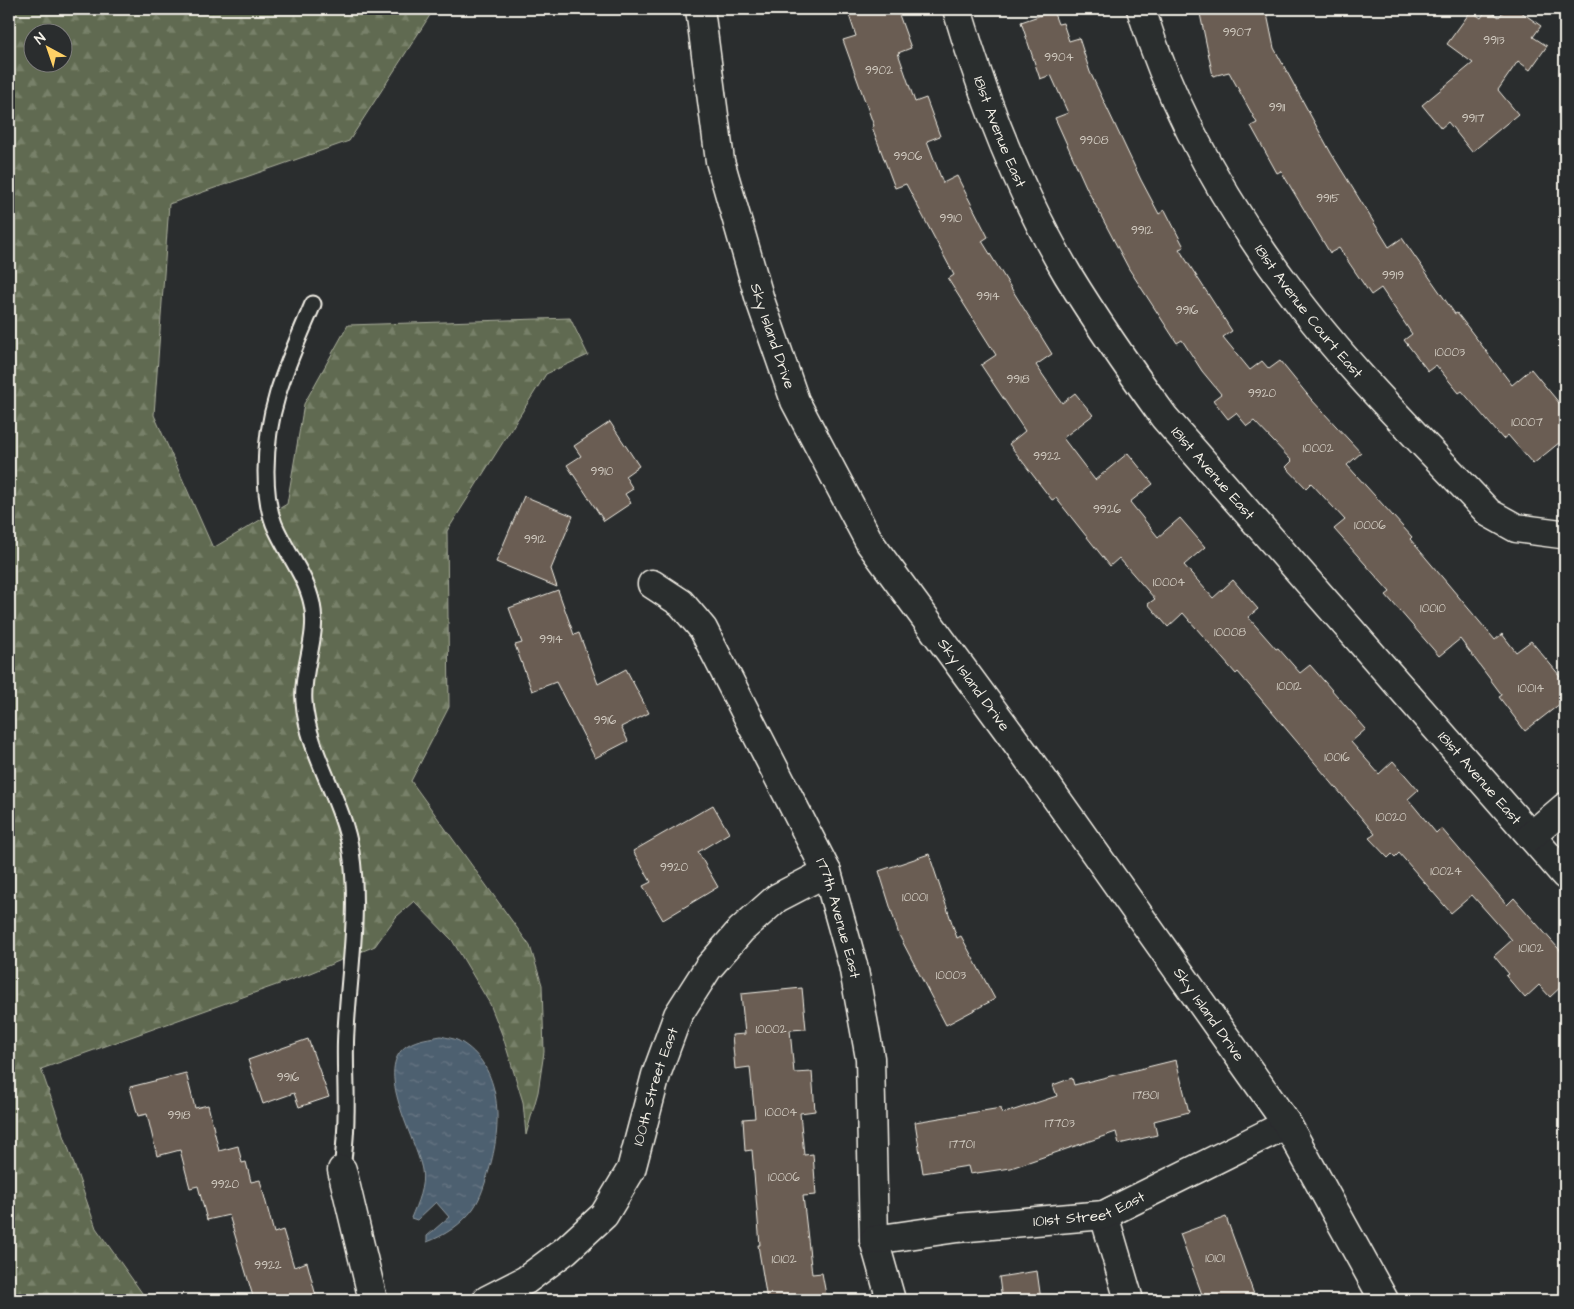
<svg xmlns="http://www.w3.org/2000/svg" width="1574" height="1309" viewBox="0 0 1574 1309" font-family="'Architects Daughter',sans-serif">
<style>
.forest{fill:url(#forest-firs);stroke:#aaae9c;fill-rule:evenodd}
.water{fill:url(#water-ripples);stroke:#909aa0}
.building{fill:#6b5d52;stroke:#f4f1e8}
.lines{fill:none;stroke-linecap:round;stroke-linejoin:round}
.service-casing{stroke:#f4f1e8;stroke-width:19}
.minor-casing{stroke:#f4f1e8;stroke-width:31}
.tertiary-casing{stroke:#f4f1e8;stroke-width:31}
.service{stroke:#2a2d2e;stroke-width:15}
.minor{stroke:#2a2d2e;stroke-width:28}
.tertiary{stroke:#2a2d2e;stroke-width:28}
.labels{text-anchor:middle;dominant-baseline:central;stroke-width:4.5;stroke-linejoin:round;paint-order:stroke}
.number-label{font-size:12px;fill:#d2ccc2}
.street-label{font-size:15px;fill:#f4f1e8;stroke:#2a2d2e}
</style>
<defs>
<pattern id="forest-firs" width="22" height="20" patternUnits="userSpaceOnUse" patternTransform="scale(1.25)"><rect width="22" height="20" fill="#616b51"/><path d="M5 1l3.5 6h-7zM16 11l3.5 6h-7z" fill="#78816a"/></pattern>
<pattern id="water-ripples" width="26" height="14" patternUnits="userSpaceOnUse" patternTransform="scale(1.25)"><rect width="26" height="14" fill="#4e6070"/><path d="M2 4q2-2 4 0t4 0M15 11q2-2 4 0t4 0" fill="none" stroke="#687784"/></pattern>
</defs>
<rect width="100%" height="100%" fill="#2a2d2e"/>
<filter id="ink" filterUnits="userSpaceOnUse"><feTurbulence type="fractalNoise" baseFrequency=".02" numOctaves="2"/><feDisplacementMap in="SourceGraphic" scale="10" xChannelSelector="R" yChannelSelector="G"/><feConvolveMatrix kernelMatrix="1 2 1 2 8 2 1 2 1" color-interpolation-filters="sRGB"/></filter>
<g filter="url(#ink)">
<!-- forest -->
<path class="forest" d="M 9,9 L 434,9 L 349,141 L 169,204 L 154,415 L 213,548 L 287,504 L 304,404 L 348,325 L 570,318 L 588,355 L 546,374 L 447,531 L 449,707 L 411,781 L 530,946 L 542,985 L 544,1052 L 538,1092 L 526,1135 L 523,1102 L 503,1037 L 490,1004 L 452,940 L 414,901 L 396,917 L 375,946 L 310,973 L 41,1069 L 96,1228 L 147,1300 L 9,1300 ZM 32,32 L 62,32 L 62,62 L 32,62 Z"/>
<!-- water -->
<path class="water" d="M 441,1036 C 447,1038 454,1038 459,1041 C 504,1066 502,1128 489,1170 C 485,1183 481,1198 473,1209 C 462,1224 444,1236 427,1242 L 427,1236 L 449,1217 L 436,1202 L 417,1220 L 411,1218 C 417,1203 425,1186 422,1170 C 417,1140 371,1067 408,1045 C 418,1039 430,1038 441,1036 Z"/>
<!-- building -->
<path class="building" d="M 847,9 L 897,9 L 911,48 L 898,53 L 915,102 L 926,98 L 940,136 L 927,141 L 943,183 L 957,176 L 988,237 L 982,241 L 1052,354 L 1036,365 L 1062,403 L 1075,393 L 1093,415 L 1063,438 L 1095,480 L 1128,453 L 1153,484 L 1130,502 L 1158,537 L 1180,518 L 1205,547 L 1184,565 L 1213,598 L 1233,580 L 1258,609 L 1248,617 L 1276,649 L 1278,648 L 1300,673 L 1310,665 L 1366,729 L 1351,742 L 1379,774 L 1393,761 L 1418,790 L 1408,799 L 1436,833 L 1441,828 L 1507,905 L 1514,898 L 1565,956 L 1565,983 L 1550,997 L 1539,985 L 1525,998 L 1506,976 L 1509,974 L 1494,956 L 1512,940 L 1472,895 L 1451,913 L 1399,853 L 1395,857 L 1392,854 L 1388,858 L 1369,838 L 1375,834 L 1238,672 L 1236,674 L 1183,613 L 1168,627 L 1148,604 L 1155,599 L 1119,558 L 1110,566 L 1056,498 L 1052,500 L 1009,444 L 1025,431 L 981,365 L 996,355 L 948,279 L 954,275 L 906,184 L 895,188 L 872,127 L 874,126 L 843,40 L 856,36 Z
M 1199,9 L 1266,9 L 1274,48 L 1331,153 L 1389,247 L 1402,238 L 1455,314 L 1457,313 L 1512,385 L 1531,369 L 1565,410 L 1565,438 L 1533,464 L 1508,435 L 1503,439 L 1462,391 L 1459,393 L 1436,365 L 1428,371 L 1404,340 L 1412,334 L 1381,288 L 1371,295 L 1339,248 L 1330,253 L 1281,171 L 1277,173 L 1251,126 L 1257,123 L 1229,72 L 1213,76 Z
M 1487,9 L 1499,17 L 1505,9 L 1517,9 L 1541,26 L 1533,37 L 1547,46 L 1530,70 L 1518,61 L 1498,90 L 1518,114 L 1472,152 L 1448,122 L 1441,128 L 1422,105 L 1473,63 L 1447,44 L 1471,11 L 1481,18 Z
M 1053,11 L 1058,24 L 1063,23 L 1069,41 L 1079,38 L 1090,72 L 1141,180 L 1159,214 L 1165,210 L 1184,247 L 1179,249 L 1232,331 L 1223,337 L 1250,370 L 1262,361 L 1269,369 L 1280,361 L 1311,399 L 1361,453 L 1347,465 L 1412,537 L 1410,539 L 1495,640 L 1502,634 L 1516,652 L 1531,641 L 1565,682 L 1565,700 L 1525,731 L 1499,697 L 1502,695 L 1460,639 L 1439,656 L 1386,595 L 1390,592 L 1334,529 L 1345,520 L 1311,483 L 1306,488 L 1286,467 L 1292,461 L 1254,421 L 1247,426 L 1236,413 L 1228,419 L 1213,400 L 1221,394 L 1202,371 L 1182,340 L 1177,343 L 1129,269 L 1088,191 L 1055,118 L 1068,113 L 1051,75 L 1040,79 L 1021,22 Z
M 610,422 L 639,466 L 625,476 L 633,489 L 625,494 L 631,503 L 604,521 L 567,465 L 581,456 L 574,446 Z
M 524,496 L 573,516 L 551,569 L 557,587 L 496,562 Z
M 558,590 L 574,635 L 579,633 L 598,684 L 626,669 L 649,713 L 621,727 L 628,741 L 595,758 L 556,682 L 532,691 L 515,645 L 522,643 L 509,608 Z
M 713,805 L 729,833 L 698,852 L 718,887 L 663,920 L 643,886 L 651,882 L 633,851 Z
M 929,854 L 957,938 L 961,936 L 995,999 L 946,1025 L 899,935 L 879,871 Z
M 802,988 L 806,1029 L 790,1030 L 794,1073 L 812,1072 L 815,1111 L 800,1113 L 804,1155 L 813,1154 L 816,1195 L 803,1196 L 812,1274 L 822,1273 L 827,1300 L 767,1300 L 758,1245 L 760,1245 L 752,1150 L 745,1151 L 743,1119 L 755,1118 L 750,1067 L 735,1069 L 732,1035 L 745,1034 L 741,994 Z
M 308,1039 L 329,1097 L 299,1107 L 294,1093 L 263,1104 L 248,1060 Z
M 1176,1060 L 1189,1112 L 1154,1121 L 1157,1135 L 1119,1144 L 1116,1132 L 1011,1168 L 970,1174 L 968,1166 L 923,1173 L 915,1122 L 1001,1108 L 1002,1114 L 1057,1096 L 1053,1085 L 1072,1078 L 1074,1085 Z
M 186,1073 L 195,1108 L 208,1105 L 219,1151 L 238,1146 L 242,1163 L 246,1162 L 251,1182 L 260,1180 L 274,1233 L 283,1230 L 294,1267 L 307,1262 L 317,1300 L 254,1300 L 229,1215 L 207,1220 L 198,1186 L 190,1188 L 180,1150 L 157,1156 L 147,1114 L 138,1116 L 130,1087 Z
M 1226,1217 L 1256,1300 L 1204,1300 L 1180,1234 Z
M 1037,1271 L 1041,1300 L 1002,1300 L 999,1277 Z"/>
<g class="lines">
<defs>
<path id="service" d="M 313,304 C 289,361 266,407 266,471 C 266,489 267,506 274,524 C 285,551 306,575 312,604 C 319,637 301,670 304,702 C 308,754 343,800 351,852 C 360,910 349,972 346,1031 C 344,1059 347,1087 346,1116 C 346,1134 344,1152 342,1170"/>
<g id="minor">
<path id="s1" d="M 957,9 C 984,101 1019,192 1068,275 C 1098,324 1130,370 1164,417 L 1565,875"/>
<path id="s2" d="M 1141,9 C 1172,109 1226,205 1289,289 C 1348,369 1421,440 1489,513 L 1516,528 L 1561,534"/>
<path id="s3" d="M 652,584 L 681,603 L 703,629 L 827,872 L 853,965 L 870,1058 L 874,1240 L 891,1300"/>
<path d="M 1531,836 L 1565,807"/>
<path d="M 342,1170 L 373,1300"/>
<path d="M 1104,1215 L 1129,1300"/>
<path id="s4" d="M 874,1240 L 957,1228 L 1104,1215 L 1287,1124"/>
<path id="s5" d="M 487,1300 L 526,1280 L 566,1250 L 604,1215 L 631,1170 L 656,1075 L 678,1015 L 708,968 L 741,930 L 777,898 L 827,872"/>
</g>
<g id="tertiary">
<path id="s6" d="M 700,9 L 720,161 L 760,300 L 795,401 L 870,543 L 1022,750 L 1287,1124 L 1384,1300"/>
</g>
</defs>
<!-- service casing -->
<use href="#service" class="service-casing"/>
<!-- minor casing -->
<use href="#minor" class="minor-casing"/>
<!-- tertiary casing -->
<use href="#tertiary" class="tertiary-casing"/>
<!-- service -->
<use href="#service" class="service"/>
<!-- minor -->
<use href="#minor" class="minor"/>
<!-- tertiary -->
<use href="#tertiary" class="tertiary"/>
</g>
</g>
<g class="labels">
<!-- number labels -->
<g class="number-label">
<text x="1237" y="32">9907</text>
<text x="1494" y="40">9913</text>
<text x="1059" y="57">9904</text>
<text x="879" y="70">9902</text>
<text x="1277" y="107">9911</text>
<text x="1473" y="118">9917</text>
<text x="1094" y="140">9908</text>
<text x="908" y="156">9906</text>
<text x="1328" y="198">9915</text>
<text x="951" y="218">9910</text>
<text x="1142" y="230">9912</text>
<text x="1393" y="275">9919</text>
<text x="988" y="296">9914</text>
<text x="1187" y="310">9916</text>
<text x="1450" y="352">10003</text>
<text x="1018" y="379">9918</text>
<text x="1262" y="393">9920</text>
<text x="1527" y="422">10007</text>
<text x="1318" y="448">10002</text>
<text x="1047" y="456">9922</text>
<text x="602" y="471">9910</text>
<text x="1107" y="509">9926</text>
<text x="1370" y="525">10006</text>
<text x="535" y="539">9912</text>
<text x="1169" y="582">10004</text>
<text x="1433" y="608">10010</text>
<text x="1230" y="632">10008</text>
<text x="551" y="639">9914</text>
<text x="1289" y="686">10012</text>
<text x="1531" y="688">10014</text>
<text x="605" y="720">9916</text>
<text x="1337" y="757">10016</text>
<text x="1391" y="817">10020</text>
<text x="674" y="867">9920</text>
<text x="1446" y="871">10024</text>
<text x="915" y="897">10001</text>
<text x="1531" y="948">10102</text>
<text x="951" y="975">10003</text>
<text x="771" y="1029">10002</text>
<text x="288" y="1077">9916</text>
<text x="1146" y="1095">17801</text>
<text x="781" y="1112">10004</text>
<text x="179" y="1115">9918</text>
<text x="1060" y="1123">17703</text>
<text x="962" y="1144">17701</text>
<text x="784" y="1177">10006</text>
<text x="225" y="1184">9920</text>
<text x="1215" y="1258">10101</text>
<text x="784" y="1259">10102</text>
<text x="268" y="1265">9922</text>
</g>
<!-- street labels -->
<g class="street-label">
<text stroke="none"><textPath href="#s1" startOffset="130">181st Avenue East</textPath></text>
<text stroke="none"><textPath href="#s2" startOffset="348">181st Avenue Court East</textPath></text>
<text stroke="none"><textPath href="#s6" startOffset="336">Sky Island Drive</textPath></text>
<text stroke="none"><textPath href="#s1" startOffset="535">181st Avenue East</textPath></text>
<text stroke="none"><textPath href="#s6" startOffset="741">Sky Island Drive</textPath></text>
<text stroke="none"><textPath href="#s1" startOffset="940">181st Avenue East</textPath></text>
<text stroke="none"><textPath href="#s3" startOffset="389">177th Avenue East</textPath></text>
<text stroke="none"><textPath href="#s6" startOffset="1146">Sky Island Drive</textPath></text>
<text stroke="none"><textPath href="#s5" startOffset="285">100th Street East</textPath></text>
<text stroke="none"><textPath href="#s4" startOffset="218">101st Street East</textPath></text>
</g>
</g>
<!-- margin -->
<rect width="1574" height="1309" fill="none" stroke="#2a2d2e" stroke-width="30"/>
<rect x="15" y="15" width="1544" height="1279" fill="none" stroke="#f4f1e8" stroke-width="2" filter="url(#ink)"/>
<!-- north arrow -->
<g transform="translate(48 48) rotate(320)"><circle r="24" fill="#2a2d2e" stroke="#7b7b78"/>
<path d="M0-4L9 19L0 12L-9 19Z" fill="#ffd166"/>
<text y="-8" font-size="14" font-weight="bold" text-anchor="middle" fill="#f4f1e8">N</text>
</g>
</svg>
